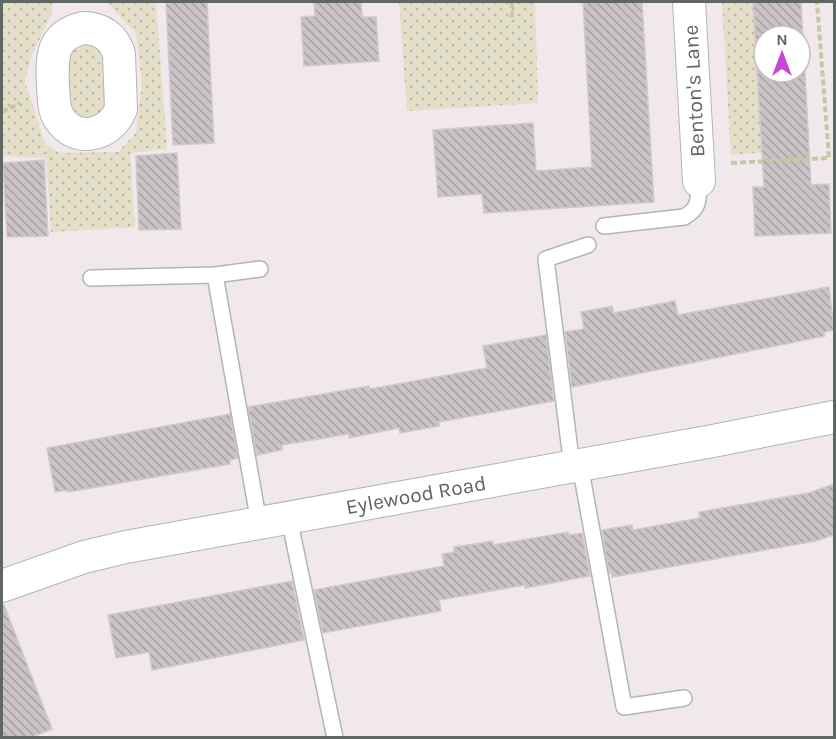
<svg xmlns="http://www.w3.org/2000/svg" width="836" height="739" viewBox="0 0 836 739" font-family="Karla,sans-serif">
<style>
.grass{fill:url(#grass-dots)}
.building{fill:url(#building-back-hatch);stroke:#d4c7ce;stroke-width:1.5;fill-rule:evenodd}
.lines{fill:none;stroke-linecap:round;stroke-linejoin:round}
.lane-casing{stroke:#b1b6b3;stroke-width:18}
.street-casing{stroke:#b1b6b3;stroke-width:34}
.path{stroke:#c4c8a3;stroke-width:4;stroke-dasharray:6 3;stroke-linecap:butt}
.lane{stroke:#fff;stroke-width:15}
.street{stroke:#fff;stroke-width:32}
.labels{text-anchor:middle;dominant-baseline:central;stroke-width:4.5;stroke-linejoin:round;paint-order:stroke}
.street-label{font-size:21px;fill:#606762;stroke:#fff}
</style>
<defs>
<pattern id="grass-dots" width="8" height="8" patternUnits="userSpaceOnUse" patternTransform="scale(1.5)"><rect width="8" height="8" fill="#e4dfc8"/><path d="M2 2h.1M6 6h.1" fill="none" stroke="#bcb9a6" stroke-width="1.8" stroke-linecap="round"/></pattern>
<pattern id="building-back-hatch" width="6" height="6" patternUnits="userSpaceOnUse" patternTransform="scale(1.5)"><rect width="6" height="6" fill="#c9c3c6"/><path d="M-1 5l2 2M0 0l6 6M5-1l2 2" fill="none" stroke="#a7a2a4"/></pattern>
</defs>
<rect width="100%" height="100%" fill="#f0e8eb"/>
<!-- grass -->
<path class="grass" d="M 2,2 L 52,2 L 52,12 L 31,58 L 25,81 L 45,144 L 60,153 L 118,152 L 136,133 L 142,83 L 136,33 L 106,2 L 156,2 L 167,149 L 130,153 L 135,227 L 51,232 L 46,158 L 2,156 Z
M 399,2 L 535,2 L 538,103 L 407,111 Z
M 722,2 L 753,2 L 761,141 L 766,142 L 766,152 L 731,155 Z
M 78,39 L 105,47 L 111,102 L 93,125 L 67,112 L 67,49 Z"/>
<!-- building -->
<path class="building" d="M 166,2 L 207,2 L 214,143 L 173,145 Z
M 314,2 L 361,2 L 362,17 L 376,17 L 379,61 L 304,66 L 301,17 L 315,16 Z
M 583,2 L 642,2 L 654,202 L 484,213 L 482,194 L 438,197 L 433,130 L 533,123 L 536,171 L 592,167 Z
M 753,2 L 801,2 L 811,185 L 829,184 L 831,233 L 755,236 L 753,187 L 764,187 ZM 764,36 L 800,36 L 800,72 L 764,72 Z
M 177,153 L 181,229 L 139,230 L 136,156 Z
M 44,160 L 48,236 L 7,237 L 3,163 Z
M 829,287 L 834,330 L 824,332 L 825,336 L 572,387 L 565,332 L 584,329 L 581,312 L 612,306 L 614,313 L 675,301 L 678,315 Z
M 546,335 L 554,401 L 439,422 L 439,426 L 400,433 L 399,428 L 349,438 L 349,434 L 282,445 L 282,450 L 257,455 L 248,407 L 369,386 L 370,389 L 487,368 L 483,346 Z
M 230,414 L 238,458 L 230,460 L 230,464 L 68,492 L 68,490 L 55,492 L 47,448 Z
M 834,484 L 834,535 L 816,541 L 658,569 L 612,577 L 612,572 L 609,573 L 602,530 L 632,525 L 633,530 L 700,518 L 699,512 L 809,493 Z
M 568,532 L 569,535 L 582,533 L 590,576 L 525,588 L 525,585 L 439,600 L 441,611 L 323,633 L 314,590 L 444,566 L 442,554 L 454,552 L 454,547 L 493,541 L 493,545 Z
M 292,581 L 304,640 L 152,670 L 149,652 L 116,658 L 108,615 Z
M 2,605 L 4,605 L 52,729 L 29,738 L 2,738 Z"/>
<g class="lines">
<defs>
<path id="lane" d="M 604,226 L 684,217 C 701,208 698,198 699,181
M 215,275 L 259,523
M 91,278 L 215,275 L 260,269
M 580,465 L 624,707 L 684,698
M 572,467 L 546,259 L 588,245
M 289,518 L 335,738"/>
<path id="street" d="M 689,2 L 699,181
M 83,28 C 101,28 114,37 119,54 L 121,109 C 111,135 76,145 59,118 C 53,109 54,97 53,87 C 52,58 50,36 83,28 Z
M 2,586 L 84,557 L 126,547 L 713,441 L 834,417"/>
</defs>
<!-- lane casing -->
<use href="#lane" class="lane-casing"/>
<!-- street casing -->
<use href="#street" class="street-casing"/>
<!-- path -->
<path class="path" d="M 512,2 L 512,18
M 2,112 L 20,103
M 731,163 L 829,158 L 817,2"/>
<!-- lane -->
<use href="#lane" class="lane"/>
<!-- street -->
<use href="#street" class="street"/>
</g>
<g class="labels">
<!-- street labels -->
<g class="street-label">
<text transform="translate(694 91) rotate(-93)">Benton's Lane</text>
<text transform="translate(416 495) rotate(-10)">Eylewood Road</text>
</g>
</g>
<!-- border -->
<rect width="836" height="739" fill="none" stroke="#606762" stroke-width="6"/>
<!-- north arrow -->
<g transform="translate(782 54)"><circle r="28" fill="#ffffff" stroke="#bfc2c0" stroke-width="1.5"/>
<path d="M0-4.5L10 22L0 15L-10 22Z" fill="#c946d8"/>
<text y="-9" font-size="16" font-weight="bold" text-anchor="middle" fill="#606762">N</text>
</g>
</svg>
